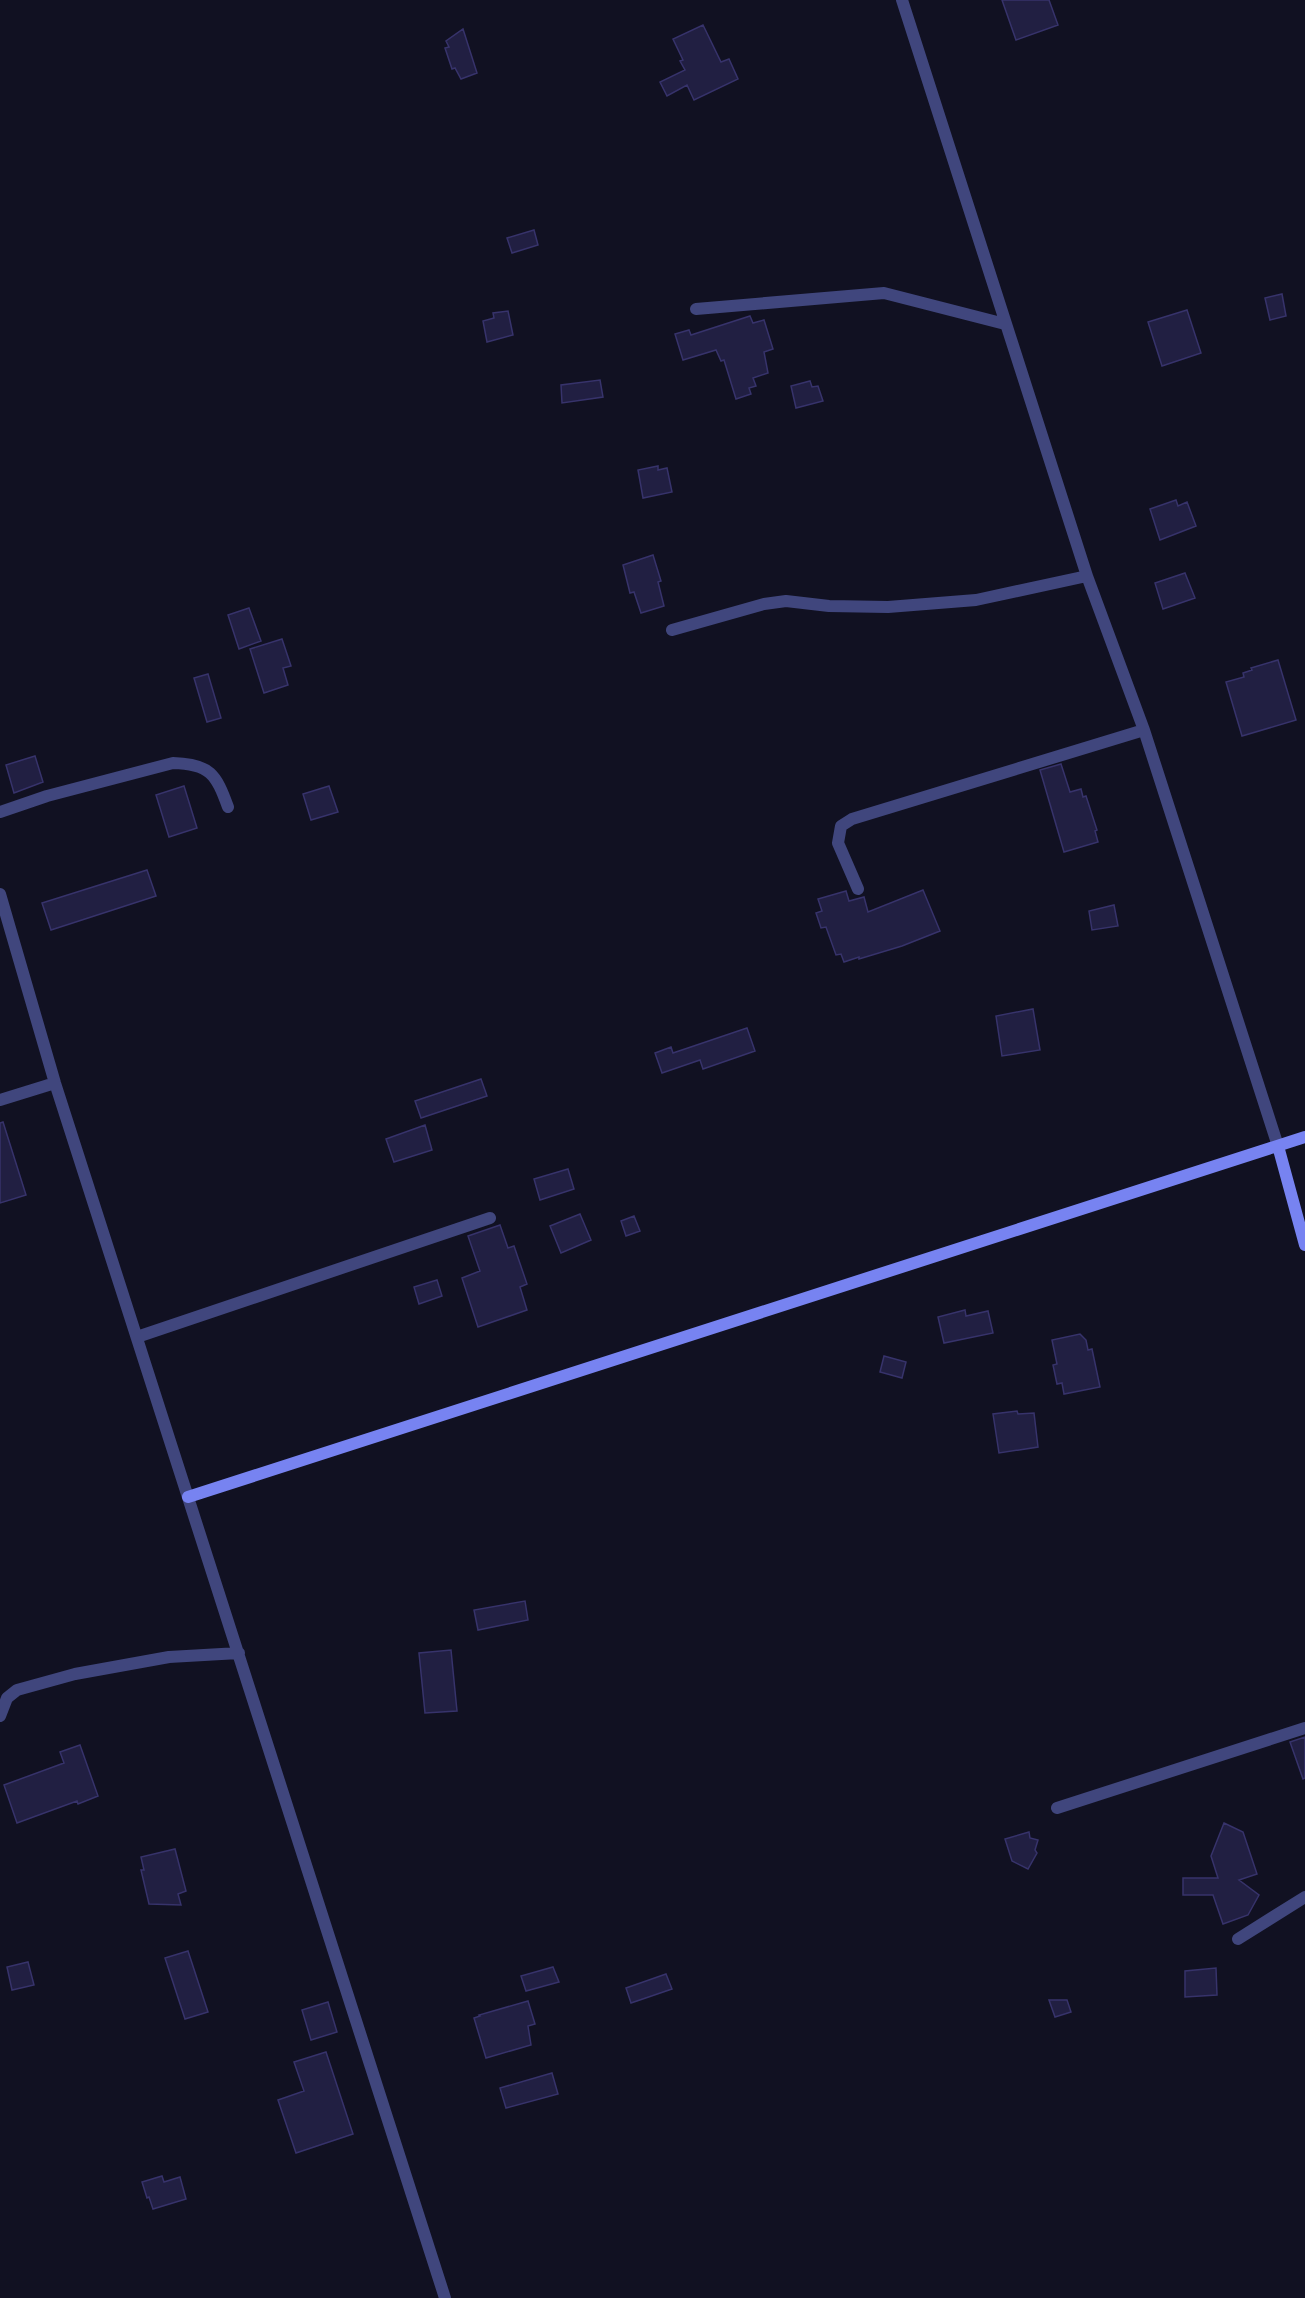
<svg xmlns="http://www.w3.org/2000/svg" width="1305" height="2298" viewBox="0 0 1305 2298" font-family="'Roboto Condensed',sans-serif">
<style>
.building{fill:#211f42;stroke:#37336b;stroke-width:1.5}
.lines{fill:none;stroke-linecap:round;stroke-linejoin:round}
.street{stroke:#40467d;stroke-width:12}
.secondary{stroke:#7783f1;stroke-width:12}
</style>
<rect width="100%" height="100%" fill="#112"/>
<!-- building -->
<path class="building" d="M 1002,0 L 1049,0 L 1058,25 L 1016,40 Z
M 703,25 L 721,62 L 729,59 L 738,79 L 694,100 L 687,85 L 667,96 L 660,82 L 685,70 L 680,61 L 683,60 L 673,39 Z
M 463,29 L 477,73 L 461,79 L 455,68 L 452,69 L 445,48 L 449,47 L 446,41 Z
M 534,230 L 538,245 L 512,253 L 507,238 Z
M 1282,294 L 1286,316 L 1270,320 L 1265,298 Z
M 1187,310 L 1201,353 L 1162,366 L 1148,322 Z
M 508,311 L 513,335 L 487,342 L 483,321 L 494,318 L 493,313 Z
M 750,316 L 753,323 L 764,320 L 773,349 L 764,352 L 768,373 L 753,378 L 756,386 L 749,388 L 751,394 L 736,399 L 724,360 L 721,361 L 716,350 L 683,360 L 675,334 L 689,330 L 691,335 Z
M 600,380 L 603,397 L 562,403 L 561,385 Z
M 810,381 L 812,387 L 818,386 L 823,401 L 796,408 L 791,386 Z
M 658,466 L 658,470 L 667,468 L 672,492 L 643,498 L 638,470 Z
M 1176,500 L 1178,506 L 1187,502 L 1196,526 L 1160,540 L 1150,509 Z
M 653,555 L 661,581 L 658,582 L 664,606 L 641,613 L 634,592 L 630,593 L 623,565 Z
M 1185,573 L 1195,598 L 1163,609 L 1155,583 Z
M 249,608 L 261,641 L 239,649 L 228,615 Z
M 282,639 L 291,666 L 283,668 L 288,685 L 264,693 L 250,649 Z
M 1278,660 L 1296,720 L 1242,736 L 1226,682 L 1244,677 L 1243,673 L 1252,670 L 1251,668 Z
M 208,674 L 221,718 L 207,722 L 194,678 Z
M 35,756 L 43,782 L 14,793 L 6,765 Z
M 1061,764 L 1070,792 L 1081,789 L 1083,797 L 1086,796 L 1097,830 L 1095,831 L 1098,842 L 1064,852 L 1040,770 Z
M 184,786 L 197,828 L 169,837 L 156,795 Z
M 329,786 L 338,812 L 311,820 L 303,794 Z
M 147,870 L 156,896 L 51,930 L 42,903 Z
M 923,890 L 940,931 L 902,946 L 859,959 L 859,957 L 844,962 L 841,954 L 836,955 L 826,927 L 821,928 L 816,913 L 822,911 L 818,899 L 846,891 L 849,901 L 864,897 L 868,912 Z
M 1114,905 L 1118,926 L 1092,930 L 1089,911 Z
M 1033,1009 L 1040,1050 L 1002,1056 L 996,1016 Z
M 747,1028 L 755,1051 L 703,1069 L 700,1060 L 662,1073 L 655,1053 L 671,1047 L 673,1053 Z
M 481,1079 L 487,1096 L 421,1118 L 415,1101 Z
M 3,1122 L 26,1195 L 0,1203 L 0,1123 Z
M 425,1125 L 432,1150 L 394,1162 L 386,1139 Z
M 568,1169 L 574,1189 L 540,1200 L 534,1179 Z
M 580,1214 L 591,1240 L 561,1253 L 550,1226 Z
M 634,1216 L 640,1231 L 626,1236 L 621,1221 Z
M 500,1225 L 508,1248 L 514,1246 L 527,1284 L 520,1287 L 527,1310 L 478,1327 L 462,1278 L 480,1271 L 468,1236 Z
M 437,1280 L 442,1296 L 419,1304 L 414,1287 Z
M 965,1310 L 966,1316 L 988,1311 L 993,1333 L 944,1343 L 938,1317 Z
M 1080,1334 L 1086,1340 L 1088,1350 L 1092,1349 L 1100,1387 L 1064,1394 L 1062,1383 L 1057,1384 L 1053,1365 L 1057,1364 L 1052,1340 Z
M 884,1356 L 906,1362 L 902,1378 L 880,1372 Z
M 1017,1411 L 1018,1414 L 1034,1413 L 1038,1447 L 999,1453 L 993,1414 Z
M 525,1601 L 528,1620 L 478,1630 L 474,1610 Z
M 451,1650 L 457,1711 L 425,1713 L 419,1653 Z
M 1305,1737 L 1305,1778 L 1303,1779 L 1290,1742 Z
M 80,1745 L 98,1796 L 78,1804 L 77,1801 L 17,1823 L 4,1785 L 64,1763 L 60,1752 Z
M 1224,1823 L 1243,1832 L 1257,1874 L 1239,1880 L 1259,1895 L 1248,1915 L 1223,1924 L 1213,1895 L 1183,1895 L 1183,1878 L 1218,1878 L 1211,1856 Z
M 1029,1832 L 1030,1838 L 1038,1840 L 1035,1850 L 1037,1853 L 1028,1869 L 1012,1861 L 1005,1839 Z
M 175,1849 L 186,1891 L 178,1894 L 181,1905 L 149,1904 L 141,1870 L 144,1870 L 141,1857 Z
M 188,1951 L 208,2012 L 185,2019 L 165,1958 Z
M 28,1962 L 34,1985 L 12,1990 L 7,1967 Z
M 553,1967 L 559,1982 L 526,1991 L 521,1976 Z
M 1216,1968 L 1217,1995 L 1185,1997 L 1185,1971 Z
M 666,1974 L 672,1989 L 631,2003 L 626,1988 Z
M 1049,2000 L 1067,2000 L 1071,2012 L 1055,2017 Z
M 528,2001 L 535,2024 L 528,2026 L 531,2045 L 486,2058 L 474,2018 L 480,2016 L 479,2015 Z
M 328,2002 L 337,2032 L 311,2040 L 302,2010 Z
M 326,2052 L 353,2134 L 296,2153 L 278,2100 L 304,2091 L 294,2062 Z
M 552,2073 L 558,2094 L 506,2108 L 500,2088 Z
M 162,2176 L 164,2182 L 180,2177 L 186,2199 L 153,2209 L 149,2197 L 147,2198 L 142,2182 Z"/>
<g class="lines">
<!-- street -->
<path class="street" d="M 902,0 L 1087,576 L 1144,730 L 1278,1146
M 696,309 L 884,293 L 1005,324
M 672,630 L 764,604 L 786,601 L 829,606 L 888,607 L 976,600 L 1087,576
M 0,812 L 47,796 L 173,763 C 210,764 216,774 228,807
M 858,889 L 838,843 L 841,826 L 852,819 L 1144,730
M 0,894 L 55,1083 L 445,2298
M 0,1100 L 55,1083
M 137,1337 L 490,1218
M 0,1716 L 7,1698 L 17,1690 L 75,1674 L 169,1657 L 239,1653
M 1057,1808 L 1305,1728
M 1238,1939 L 1305,1897"/>
<!-- secondary -->
<path class="secondary" d="M 1278,1146 L 1305,1245
M 188,1497 L 1305,1137"/>
</g>
</svg>
